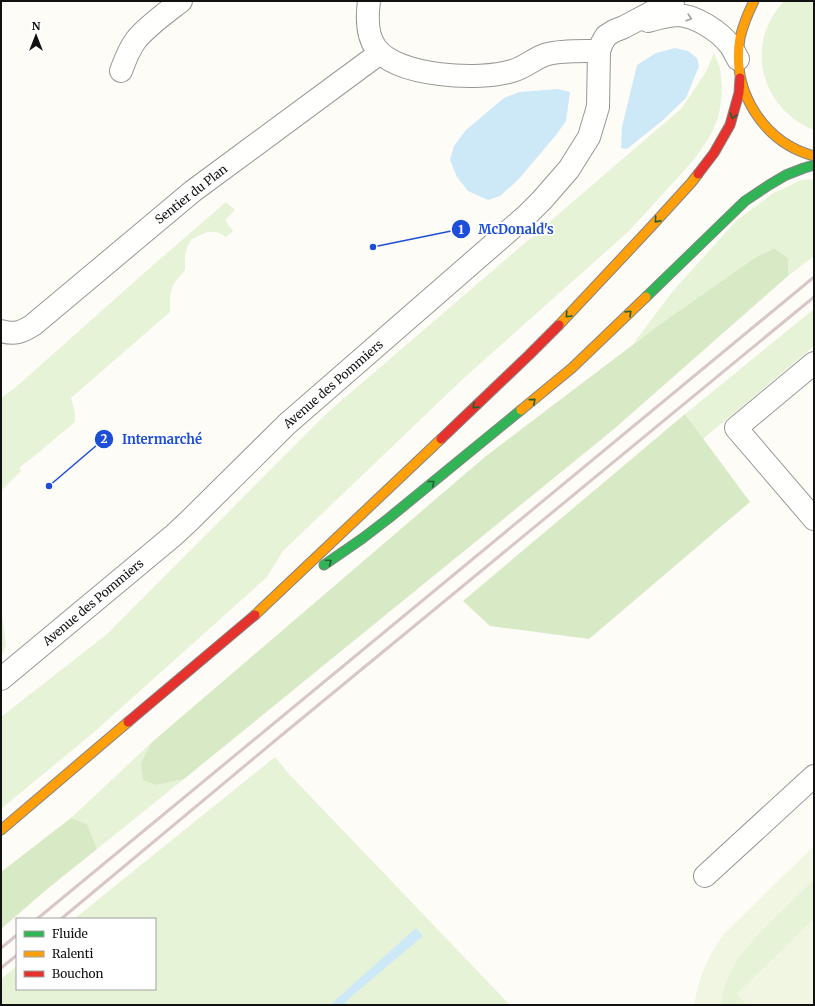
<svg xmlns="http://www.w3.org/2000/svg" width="815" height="1006" viewBox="0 0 815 1006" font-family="Merriweather,serif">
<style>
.green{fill:#e7f3d7}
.forest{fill:#d8eac5}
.pitch{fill:#f0f6e1}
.water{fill:#cde8f7}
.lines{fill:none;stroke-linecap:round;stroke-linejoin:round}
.street-casing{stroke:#979795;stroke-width:24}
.fast-casing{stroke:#858482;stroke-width:11}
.slow-casing{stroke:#858482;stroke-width:11}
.jam-casing{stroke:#858482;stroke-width:11}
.street{stroke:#fffffe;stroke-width:22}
.fast{stroke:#30b455;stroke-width:9}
.slow{stroke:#ff9f0a;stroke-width:9}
.jam{stroke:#e5322d;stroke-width:9}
.rail{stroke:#d9c6c7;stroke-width:3}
.oneway{stroke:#a0a09f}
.oneway2{stroke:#206233}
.labels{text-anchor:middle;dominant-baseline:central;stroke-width:4;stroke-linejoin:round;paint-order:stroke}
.street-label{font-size:12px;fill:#111;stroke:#fff}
.leader{fill:none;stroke:#1d4ed8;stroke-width:1.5}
.callout-dot{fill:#1d4ed8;stroke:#fff;stroke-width:1.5}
.mark-label{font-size:12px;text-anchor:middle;font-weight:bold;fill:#fff}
.callout-label{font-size:13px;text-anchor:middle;font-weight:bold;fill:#1d4ed8;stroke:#fff;stroke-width:4;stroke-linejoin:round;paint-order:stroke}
</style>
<rect width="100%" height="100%" fill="#fdfcf7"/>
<!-- green -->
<path class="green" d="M 784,1 L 814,1 L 814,130 C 760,108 744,44 784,1 Z
M 714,53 L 720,68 L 722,88 L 721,103 L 718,118 L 710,136 L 696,157 L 681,174 L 629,231 L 464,378 L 283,551 L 266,578 L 93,733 L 1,809 L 1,717 L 106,635 L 327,413 L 682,108 L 706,72 Z
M 814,179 L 814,256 L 788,276 L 788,258 L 774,248 L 756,257 L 659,325 L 633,344 L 673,291 L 736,221 L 772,194 L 801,180 Z
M 226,202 L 235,210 L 225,220 L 233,231 L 226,237 L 217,232 L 207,232 L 192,239 L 188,245 L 185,254 L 185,270 L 173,285 L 170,297 L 170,312 L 71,398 L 75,412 L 75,422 L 38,453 L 19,468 L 21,471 L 1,491 L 1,398 L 16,387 L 152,266 Z
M 814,309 L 814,346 L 703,439 L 685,414 Z
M 1,608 L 6,645 L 1,658 Z
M 151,743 L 141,763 L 157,785 L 184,779 L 97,849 L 87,824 L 71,818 Z
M 275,757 L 289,774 L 510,1005 L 1,1005 L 1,979 L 17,966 L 17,989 L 155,989 L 155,919 L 74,919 Z
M 814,879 L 814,919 L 737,994 L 748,1005 L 720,1005 L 725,984 L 736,961 L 756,936 Z"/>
<!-- forest -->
<path class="forest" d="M 774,248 L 788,258 L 788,276 L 614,429 L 184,779 L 157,785 L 143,780 L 141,763 L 151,743 L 486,456 L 659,325 L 756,257 Z
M 685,414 L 750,502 L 589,639 L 490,626 L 463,601 Z
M 71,818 L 87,824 L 97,849 L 46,890 L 1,929 L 1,872 Z"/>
<!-- pitch -->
<path class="pitch" d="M 814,846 L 814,879 L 756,936 L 736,961 L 725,984 L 720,1005 L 694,1005 L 697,991 L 702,973 L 711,954 L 723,935 Z
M 814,919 L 814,1005 L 748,1005 L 737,994 Z"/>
<!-- water -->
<path class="water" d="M 675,48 L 688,51 L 697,58 L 699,66 L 686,98 L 663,120 L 627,149 L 621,148 L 622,127 L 637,65 L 656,53 Z
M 558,89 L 570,92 L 566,121 L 556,135 L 518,180 L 500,196 L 488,200 L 468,191 L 457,177 L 450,160 L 454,146 L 466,130 L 504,98 L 519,92 Z
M 416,928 L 423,936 L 351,997 L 344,1005 L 330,1005 Z"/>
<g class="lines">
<defs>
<path id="street" d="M 369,1 C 367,16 366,35 376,48 C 397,77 480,81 512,71 C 525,68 535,57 548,54 C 562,50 584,51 599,51
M 648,21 C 658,18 667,16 676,15 C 695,15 719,31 730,45 C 733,49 735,54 738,59
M 121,71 C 125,60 129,49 136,40 C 146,27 167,12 181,1
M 1,331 C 15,335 22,332 33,325 L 193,191 L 380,53
M 814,363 L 736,428 L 814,519
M 1,679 L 174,535 L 190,520 L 287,424 L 527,215 L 542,200 L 569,169 L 589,137 L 598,107 L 599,51 L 602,43 L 606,36 L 614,31 L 624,27 L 673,1
M 705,876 L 814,776"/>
<path id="fast" d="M 646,297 L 745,201 L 769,185 L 786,175 L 804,168 L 814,165
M 324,565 L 363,538 L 389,518 L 521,410"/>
<path id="slow" d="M 754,1 C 748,13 743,25 740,38 C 731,91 763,142 814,156
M 559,325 L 650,228 L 691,183 L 698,174
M 521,410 L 572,368 L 646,297
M 255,615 L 441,439
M 1,830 L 128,722"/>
<path id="jam" d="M 698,174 L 714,153 L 730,125 L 739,93 L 740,78
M 441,439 L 529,355 L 559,325
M 128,722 L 255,615"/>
</defs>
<!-- street casing -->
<use href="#street" class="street-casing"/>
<!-- fast casing -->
<use href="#fast" class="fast-casing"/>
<!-- slow casing -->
<use href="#slow" class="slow-casing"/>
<!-- jam casing -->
<use href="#jam" class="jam-casing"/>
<!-- street -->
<use href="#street" class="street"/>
<!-- fast -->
<use href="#fast" class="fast"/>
<!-- slow -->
<use href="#slow" class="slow"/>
<!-- jam -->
<use href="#jam" class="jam"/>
<!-- rail -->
<path class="rail" d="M 37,919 L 814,277
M 61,919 L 277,739 L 814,297
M 1,948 L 17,935
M 1,968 L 17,955"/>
</g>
<!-- one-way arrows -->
<defs><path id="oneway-chevron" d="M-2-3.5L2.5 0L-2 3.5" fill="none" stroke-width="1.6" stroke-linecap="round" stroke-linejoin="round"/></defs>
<use class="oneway" href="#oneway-chevron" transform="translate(689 18) rotate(17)"/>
<g class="oneway2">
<use href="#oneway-chevron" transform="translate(733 116) rotate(108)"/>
<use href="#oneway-chevron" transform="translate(657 220) rotate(132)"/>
<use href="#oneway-chevron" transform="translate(629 313) rotate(-44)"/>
<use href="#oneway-chevron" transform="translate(568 315) rotate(133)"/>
<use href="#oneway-chevron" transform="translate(533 401) rotate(-40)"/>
<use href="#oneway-chevron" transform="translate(475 406) rotate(136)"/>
<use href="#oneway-chevron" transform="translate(432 483) rotate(-39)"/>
<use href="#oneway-chevron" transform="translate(329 562) rotate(-35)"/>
</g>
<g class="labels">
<!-- street labels -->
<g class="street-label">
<text transform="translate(191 194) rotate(-38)">Sentier du Plan</text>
<text transform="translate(333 384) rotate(-41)">Avenue des Pommiers</text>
<text transform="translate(93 602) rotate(-40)">Avenue des Pommiers</text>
</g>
</g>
<!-- callouts -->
<path class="leader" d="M373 247L461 229M49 486L104 439"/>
<g class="callout-dot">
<circle cx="373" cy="247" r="4"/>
<circle cx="49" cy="486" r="4"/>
<circle cx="461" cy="229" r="10"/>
<circle cx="104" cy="439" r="10"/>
</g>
<g class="mark-label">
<text x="461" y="234">1</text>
<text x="104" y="443">2</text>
</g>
<g class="callout-label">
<text x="516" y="234">McDonald's</text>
<text x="162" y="444">Intermarché</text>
</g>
<!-- border -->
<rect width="815" height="1006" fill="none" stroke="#111111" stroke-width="4"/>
<!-- legend -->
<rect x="16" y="918" width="140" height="72" fill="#ffffff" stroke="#a0a0a0"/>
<rect x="24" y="931" width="20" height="6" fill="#30b455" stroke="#a0a0a0"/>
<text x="52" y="938" font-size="12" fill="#111111">Fluide</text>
<rect x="24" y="951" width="20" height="6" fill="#ff9f0a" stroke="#a0a0a0"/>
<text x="52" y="958" font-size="12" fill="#111111">Ralenti</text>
<rect x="24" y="971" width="20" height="6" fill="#e5322d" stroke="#a0a0a0"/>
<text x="52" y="978" font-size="12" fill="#111111">Bouchon</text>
<!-- north arrow -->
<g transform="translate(36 36)" stroke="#ffffff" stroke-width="3" paint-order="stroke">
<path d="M0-3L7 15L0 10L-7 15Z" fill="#111111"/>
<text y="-6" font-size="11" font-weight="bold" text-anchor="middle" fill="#111111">N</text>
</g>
</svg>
